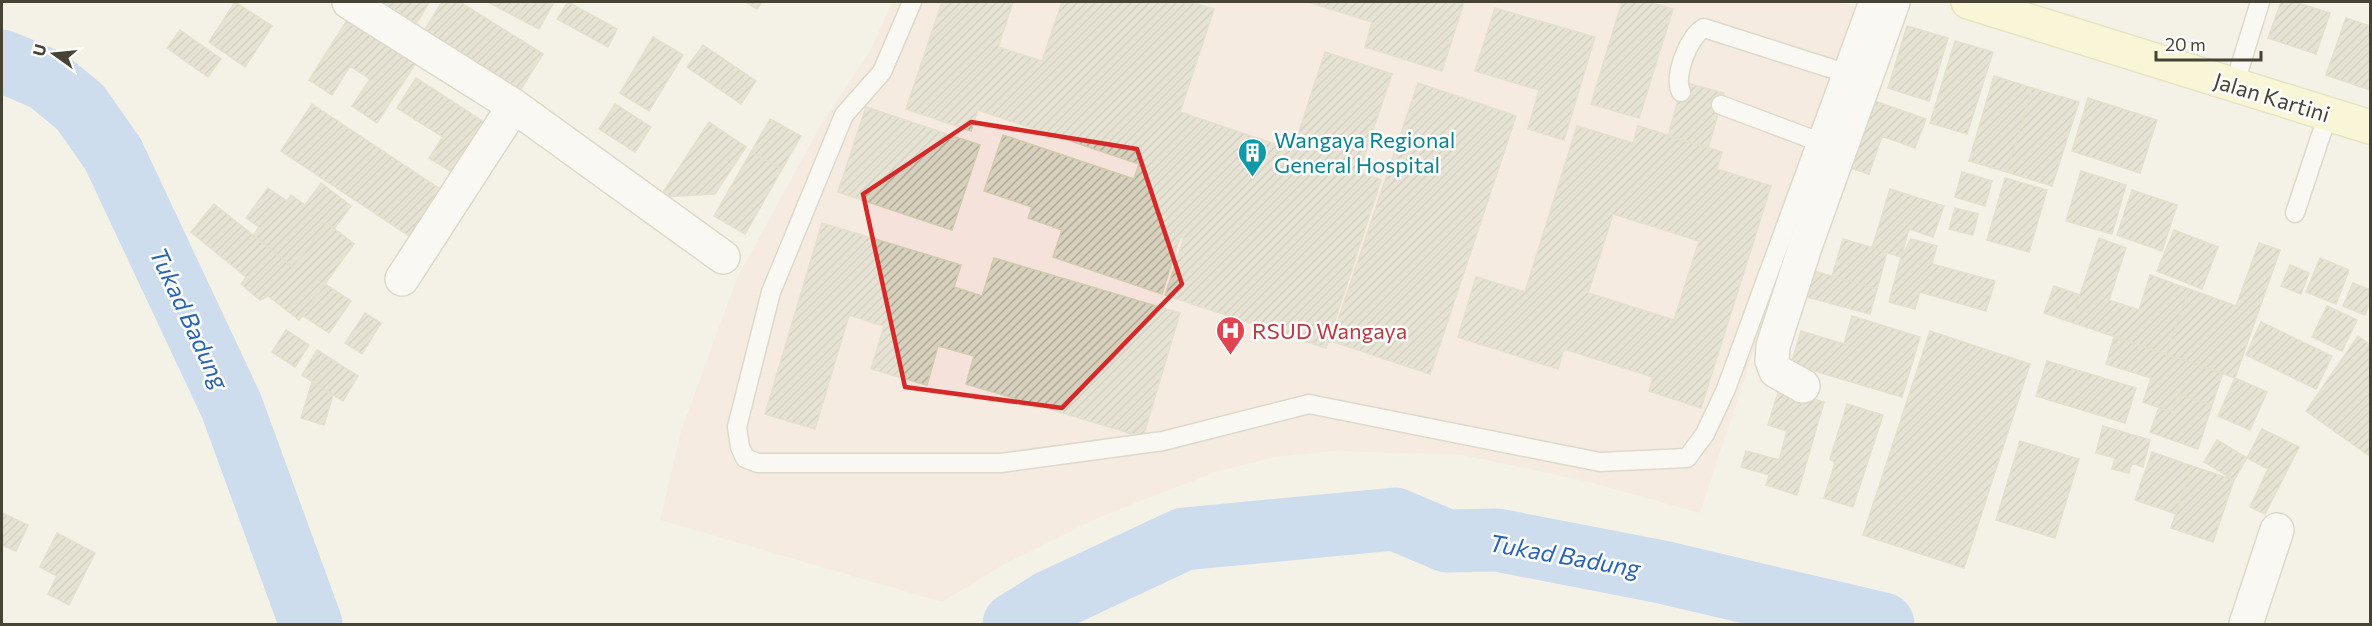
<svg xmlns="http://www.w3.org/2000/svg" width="2372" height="626" viewBox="0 0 2372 626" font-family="Commissioner,sans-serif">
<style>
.medical{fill:#f5e2da}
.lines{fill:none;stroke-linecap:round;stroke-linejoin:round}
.river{stroke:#a1c3f3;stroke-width:63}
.building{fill:url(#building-hatch);stroke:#d1caae;stroke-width:1.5;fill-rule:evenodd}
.lane-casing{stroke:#c0bca9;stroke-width:21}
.street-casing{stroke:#c0bca9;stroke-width:36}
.secondary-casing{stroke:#d6d095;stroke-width:36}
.lane{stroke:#fff;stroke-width:18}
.street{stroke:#fff;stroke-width:33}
.secondary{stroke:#fffbc5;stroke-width:33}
.marked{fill:none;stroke:#d62828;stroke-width:4.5;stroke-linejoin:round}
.labels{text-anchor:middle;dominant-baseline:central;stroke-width:5;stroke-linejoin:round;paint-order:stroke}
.street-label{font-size:22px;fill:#474335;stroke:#fff}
.culture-label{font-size:22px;fill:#0d838f;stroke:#fff;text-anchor:start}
.health-label{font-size:22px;fill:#be3a42;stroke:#fff;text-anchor:start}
.water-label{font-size:24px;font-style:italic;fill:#2a63b7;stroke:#fff}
</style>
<defs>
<pattern id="building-hatch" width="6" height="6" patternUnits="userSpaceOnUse" patternTransform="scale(1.5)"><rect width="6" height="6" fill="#d6d0bc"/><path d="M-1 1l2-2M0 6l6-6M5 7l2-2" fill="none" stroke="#afaa9a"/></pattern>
</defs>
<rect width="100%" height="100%" fill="#f4f2e7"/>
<!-- medical -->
<path class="medical" d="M 892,2 L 1840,2 L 1866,10 L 1700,513 L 1585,481 L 1462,455 L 1336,451 L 1275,457 L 1218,471 L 1100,517 L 1003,565 L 942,602 L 660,520 L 681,431 L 737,278 L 823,121 L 871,49 Z"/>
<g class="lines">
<!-- river -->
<path class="river" d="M 2,61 L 47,80 L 80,107 L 113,154 L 231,405 L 311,624
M 1014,624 L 1051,601 L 1184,539 L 1395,519 L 1447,541 L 1497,540 L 1662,572 L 1883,624"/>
</g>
<!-- building -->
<path class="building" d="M 235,2 L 272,26 L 245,67 L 209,42 Z
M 362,2 L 424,2 L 428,4 L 412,31 Z
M 442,2 L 460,2 L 543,54 L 518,94 L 422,34 Z
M 488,2 L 525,2 L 516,17 Z
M 525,2 L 554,2 L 539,29 L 516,17 Z
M 568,2 L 617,29 L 608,47 L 557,19 Z
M 746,2 L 762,2 L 757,9 Z
M 942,2 L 1013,2 L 998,47 L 1042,61 L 1062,2 L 1191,2 L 1214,9 L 1180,112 L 1293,150 L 1325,52 L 1392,74 L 1359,172 L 1381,180 L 1326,348 L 1165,295 L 1184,238 L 1180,237 L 1162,294 L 1053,257 L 1062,230 L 1028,218 L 1032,207 L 984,191 L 1003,135 L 1134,179 L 1139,164 L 978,110 L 971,131 L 906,109 Z
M 1308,2 L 1464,2 L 1442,71 L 1365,47 L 1372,22 Z
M 1622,2 L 1648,2 L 1673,9 L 1639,118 L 1591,104 Z
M 2281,2 L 2295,2 L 2330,13 L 2316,54 L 2268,38 Z
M 1495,8 L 1595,37 L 1564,140 L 1528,129 L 1539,90 L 1475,71 Z
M 349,17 L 417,61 L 377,123 L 352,106 L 370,79 L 350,66 L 332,95 L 309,80 Z
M 2346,18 L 2370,26 L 2370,90 L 2326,75 Z
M 1907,26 L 1948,38 L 1929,101 L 1888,88 Z
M 180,30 L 221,59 L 208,77 L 167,48 Z
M 653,37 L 683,55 L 649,111 L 620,93 Z
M 1955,41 L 1993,52 L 1967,134 L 1930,123 Z
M 703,45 L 756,81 L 741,104 L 687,67 Z
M 1994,76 L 2032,88 L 2007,172 L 1969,161 Z
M 416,78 L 484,122 L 452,172 L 429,158 L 443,137 L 397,108 Z
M 1683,82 L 1724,93 L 1708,148 L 1668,136 Z
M 1418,83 L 1516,116 L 1430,374 L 1331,341 Z
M 2032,88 L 2079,102 L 2052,186 L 2007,172 Z
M 1866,98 L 1926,119 L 1915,148 L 1882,136 L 1869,174 L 1842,165 Z
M 2088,98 L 2157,120 L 2140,173 L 2072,151 Z
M 312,104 L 440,189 L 409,236 L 281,151 Z
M 615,104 L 651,127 L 635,152 L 599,129 Z
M 866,107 L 980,145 L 952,230 L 838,192 Z
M 770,119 L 801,136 L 782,169 L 751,152 Z
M 709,122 L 746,147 L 715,194 L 660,197 Z
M 1577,126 L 1633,143 L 1638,126 L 1722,152 L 1717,169 L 1771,186 L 1701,408 L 1649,391 L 1653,377 L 1564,349 L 1558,369 L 1458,337 L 1476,277 L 1525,292 ZM 1613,214 L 1699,241 L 1674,320 L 1588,293 Z
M 751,152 L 782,169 L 745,234 L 714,216 Z
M 2081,171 L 2126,185 L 2112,234 L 2066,221 Z
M 1962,172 L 1992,181 L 1985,206 L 1955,197 Z
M 2005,178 L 2047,190 L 2029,252 L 1987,240 Z
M 321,183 L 351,206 L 334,229 L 327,223 L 293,267 L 253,236 L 259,227 L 246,218 L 268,188 L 287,201 L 291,195 L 305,205 Z
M 1890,189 L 1944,206 L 1933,237 L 1909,229 L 1901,257 L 1872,248 Z
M 2132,190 L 2177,205 L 2162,251 L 2117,235 Z
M 214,204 L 293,267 L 327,223 L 354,244 L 299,320 L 268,296 L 260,300 L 241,284 L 246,277 L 191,232 Z
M 1955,208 L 1978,214 L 1973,235 L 1949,229 Z
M 822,223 L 961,265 L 954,287 L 982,296 L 994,258 L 1180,313 L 1143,437 L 966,384 L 974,356 L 938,346 L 927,385 L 871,369 L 884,326 L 849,315 L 815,429 L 765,414 Z
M 2174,230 L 2218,247 L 2202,289 L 2157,271 Z
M 2099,238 L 2126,248 L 2109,300 L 2139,310 L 2150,275 L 2189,289 L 2166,354 L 2071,322 Z
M 1843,239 L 1887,252 L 1877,289 L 1832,276 Z
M 1911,239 L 1937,246 L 1932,264 L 1995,281 L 1986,311 L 1920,292 L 1915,309 L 1889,302 L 1901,257 Z
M 2259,243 L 2280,250 L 2235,378 L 2166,354 L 2189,289 L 2236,306 Z
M 2320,258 L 2349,270 L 2336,304 L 2306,292 Z
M 2290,265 L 2309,273 L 2301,294 L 2281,286 Z
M 1814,271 L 1877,289 L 1870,314 L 1807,297 Z
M 2353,283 L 2370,290 L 2370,301 L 2365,315 L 2343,306 Z
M 325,284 L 351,301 L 329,333 L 302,315 Z
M 2054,286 L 2080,295 L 2071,322 L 2044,313 Z
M 2327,306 L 2357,320 L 2342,351 L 2312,337 Z
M 365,313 L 381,323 L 362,354 L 345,343 Z
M 1852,316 L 1920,337 L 1902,397 L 1791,364 L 1801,331 L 1844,344 Z
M 2261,322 L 2332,356 L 2316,389 L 2246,355 Z
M 286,330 L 309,345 L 295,367 L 272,352 Z
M 1930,331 L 2030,364 L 1964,568 L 1863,535 Z
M 2358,336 L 2370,345 L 2370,451 L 2368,455 L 2306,411 Z
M 2114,337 L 2223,373 L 2212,405 L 2178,394 L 2172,412 L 2143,402 L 2151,378 L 2106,364 Z
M 317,350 L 358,376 L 343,401 L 302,375 Z
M 2047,361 L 2136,388 L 2125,423 L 2036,396 Z
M 2235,378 L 2267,392 L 2250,430 L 2218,416 Z
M 312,382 L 333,395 L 324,425 L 301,418 Z
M 1779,389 L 1824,402 L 1797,495 L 1766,485 L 1769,475 L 1741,467 L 1746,451 L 1779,460 L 1787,431 L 1768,425 Z
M 2178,394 L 2212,405 L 2198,449 L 2150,432 L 2159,407 L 2172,412 Z
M 1847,404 L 1883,415 L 1853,507 L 1824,498 L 1835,463 L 1830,459 Z
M 2103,426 L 2150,440 L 2143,467 L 2132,463 L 2129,473 L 2112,469 L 2115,458 L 2096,453 Z
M 2262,429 L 2299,447 L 2265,514 L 2250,507 L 2268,469 L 2247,458 Z
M 2217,440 L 2247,458 L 2234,480 L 2204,462 Z
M 2020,441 L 2079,459 L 2055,538 L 1996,520 Z
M 2152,452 L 2192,466 L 2176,514 L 2135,500 Z
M 2192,466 L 2234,480 L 2213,542 L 2171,528 Z
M 2,513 L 28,525 L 16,551 L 2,545 Z
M 57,533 L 95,553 L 69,605 L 48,594 L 57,576 L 40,567 Z"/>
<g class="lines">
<defs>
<path id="lane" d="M 912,2 L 882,72 L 844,115 L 771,292 L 737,427 L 740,447 L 745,458 L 758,463 L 1001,463 L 1163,441 L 1309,404 L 1600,462 L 1687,458 L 1705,434 L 1726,389 L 1868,2
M 2234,86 L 2260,2
M 1681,92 C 1673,76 1689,36 1704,28 L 1842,72
M 1721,105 L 1817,141
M 2295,213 L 2328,114"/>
<path id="street" d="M 349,2 L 514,106 L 402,279
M 514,106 L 723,257
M 1803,386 L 1776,371 L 1772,361 L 1773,346 L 1805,247 L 1893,2
M 2246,624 L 2277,530"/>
<path id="secondary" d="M 1968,2 L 2370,127"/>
</defs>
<!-- lane casing -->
<use href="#lane" class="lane-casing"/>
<!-- street casing -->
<use href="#street" class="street-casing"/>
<!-- secondary casing -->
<use href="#secondary" class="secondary-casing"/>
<!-- lane -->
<use href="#lane" class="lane"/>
<!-- street -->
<use href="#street" class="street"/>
<!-- secondary -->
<use href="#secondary" class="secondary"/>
</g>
<!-- marked area -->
<path d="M0 0H2372V626H0ZM 971,122 L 1137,149 L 1182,284 L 1062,408 L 905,387 L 863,194 Z" fill="#f4f2e7" fill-opacity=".55" fill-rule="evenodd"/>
<path class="marked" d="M 971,122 L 1137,149 L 1182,284 L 1062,408 L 905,387 L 863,194 Z"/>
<!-- icons -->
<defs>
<symbol id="building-pin" viewBox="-11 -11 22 30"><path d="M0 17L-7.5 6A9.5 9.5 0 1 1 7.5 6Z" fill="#0f9aa8" stroke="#fff"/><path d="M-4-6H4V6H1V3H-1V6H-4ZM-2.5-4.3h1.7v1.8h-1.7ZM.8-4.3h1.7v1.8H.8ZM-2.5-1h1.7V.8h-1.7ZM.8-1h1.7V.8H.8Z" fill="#fff"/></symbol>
<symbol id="hospital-pin" viewBox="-11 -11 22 30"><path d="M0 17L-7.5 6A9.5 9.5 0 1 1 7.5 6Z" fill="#e0444e" stroke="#fff"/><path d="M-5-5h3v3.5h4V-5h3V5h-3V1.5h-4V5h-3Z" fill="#fff"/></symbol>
</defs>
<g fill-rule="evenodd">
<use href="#building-pin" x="1236" y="136" width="33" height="45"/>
<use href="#hospital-pin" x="1214" y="314" width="33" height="45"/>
</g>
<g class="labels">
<!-- street labels -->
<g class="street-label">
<text transform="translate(2272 97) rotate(17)">Jalan Kartini</text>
</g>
<!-- culture labels -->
<g class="culture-label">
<text x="1274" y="139">Wangaya Regional<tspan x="1274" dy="25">General Hospital</tspan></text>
</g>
<!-- health labels -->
<g class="health-label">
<text x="1252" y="330">RSUD Wangaya</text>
</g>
<!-- water labels -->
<g class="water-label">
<text transform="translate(190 318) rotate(65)">Tukad Badung</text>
<text transform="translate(1565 555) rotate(10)">Tukad Badung</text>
</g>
</g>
<!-- border -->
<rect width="2372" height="626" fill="none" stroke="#474335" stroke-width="6"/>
<!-- north arrow -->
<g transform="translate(54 54) rotate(285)" stroke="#ffffff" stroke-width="4.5" paint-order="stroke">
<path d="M0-4.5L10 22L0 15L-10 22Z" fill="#474335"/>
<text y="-9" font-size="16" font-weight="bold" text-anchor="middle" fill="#474335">U</text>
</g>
<!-- scale -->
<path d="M2156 51v9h105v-9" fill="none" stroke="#474335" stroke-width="3"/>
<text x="2165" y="51" font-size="18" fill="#474335" stroke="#ffffff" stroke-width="4.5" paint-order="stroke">20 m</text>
</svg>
